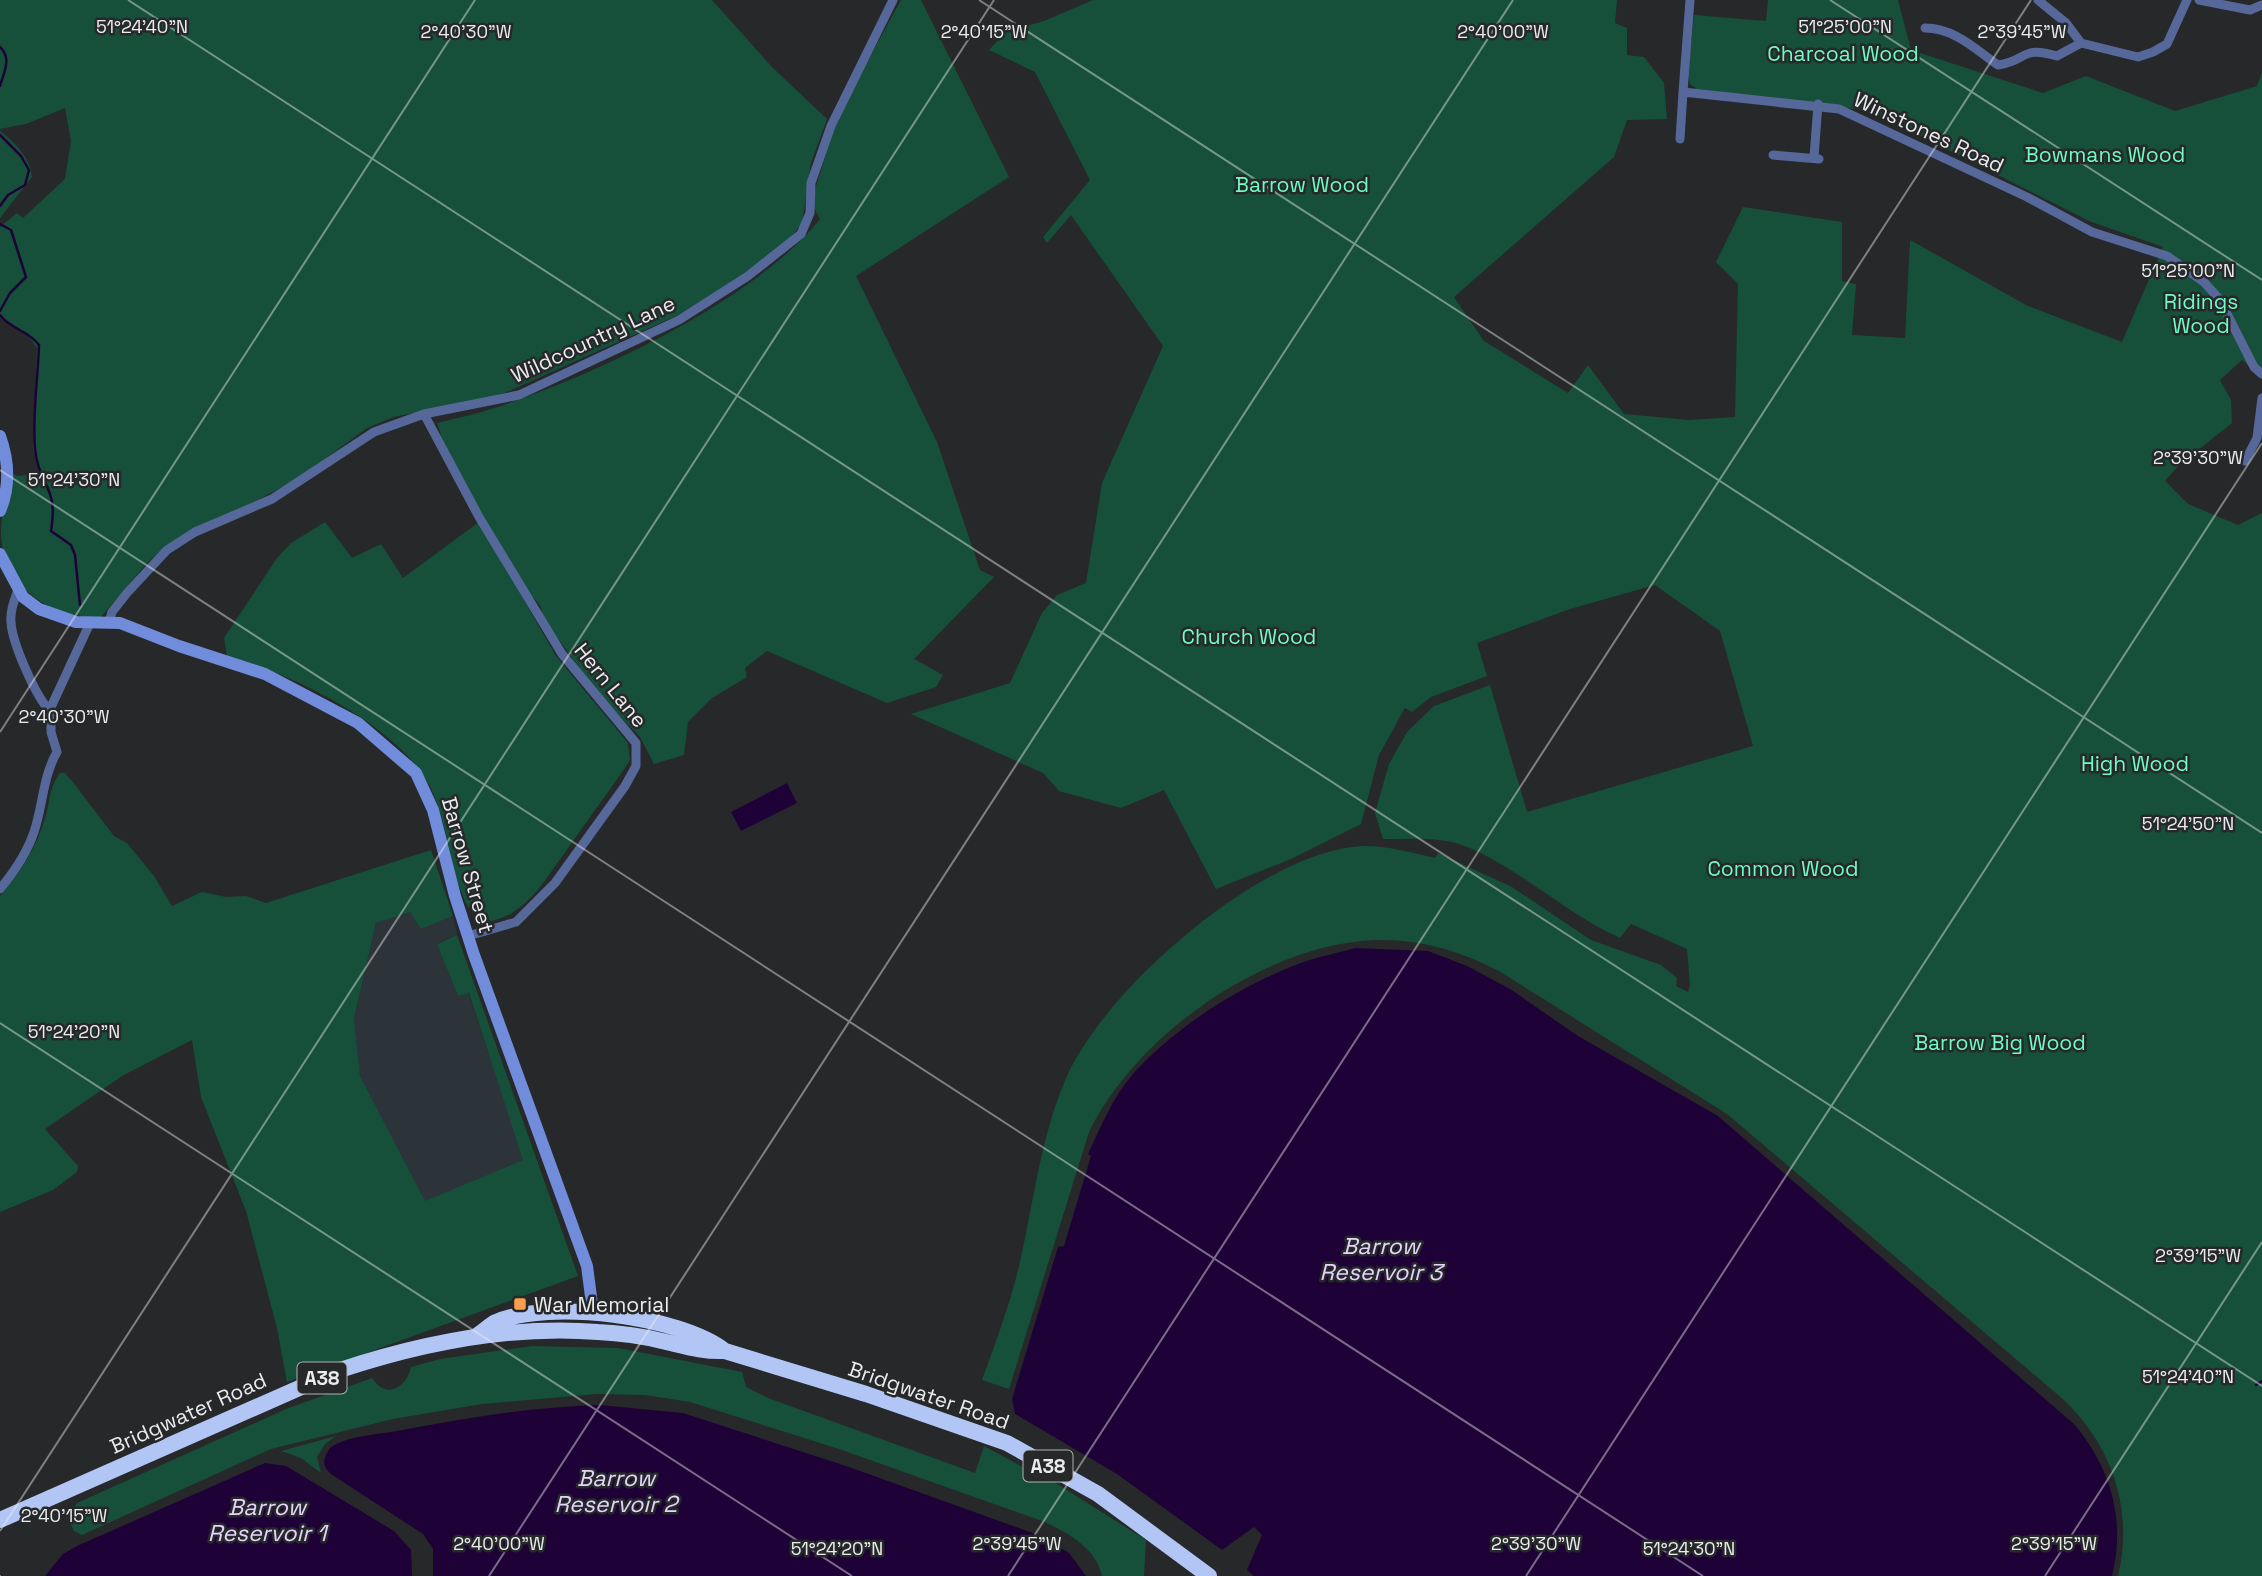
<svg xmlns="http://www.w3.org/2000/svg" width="2262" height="1576" viewBox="0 0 2262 1576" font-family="'Space Grotesk',sans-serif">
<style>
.built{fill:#2c3439}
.green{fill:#16503a}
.water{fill:#1e0237}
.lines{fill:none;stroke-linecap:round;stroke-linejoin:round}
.stream{stroke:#1e0237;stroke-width:2.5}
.street{stroke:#56689a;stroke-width:9}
.secondary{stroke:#708cda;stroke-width:12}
.highway{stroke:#b2c6f6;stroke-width:16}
.ticks{fill:none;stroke:#eaebec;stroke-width:2;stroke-opacity:0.45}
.poi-dot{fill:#fa9f4e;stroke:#26282a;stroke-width:2.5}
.labels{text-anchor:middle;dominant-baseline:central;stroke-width:5;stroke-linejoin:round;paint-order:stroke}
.shield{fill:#26282a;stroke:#afb0b2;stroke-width:2}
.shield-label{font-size:19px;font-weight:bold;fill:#eaebec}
.park-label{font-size:21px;fill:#6cfdc3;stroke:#26282a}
.street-label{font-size:21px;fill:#eaebec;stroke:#26282a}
.poi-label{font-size:21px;fill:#eaebec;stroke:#26282a;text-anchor:start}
.water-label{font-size:23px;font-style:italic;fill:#e3d3fd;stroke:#26282a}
.ticks-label{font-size:18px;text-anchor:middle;fill:#eaebec;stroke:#26282a;stroke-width:5;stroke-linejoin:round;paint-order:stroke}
</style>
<rect width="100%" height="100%" fill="#26282a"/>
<!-- built -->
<path class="built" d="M 410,911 L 421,929 L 453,916 L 457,935 L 437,943 L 458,996 L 468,992 L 524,1160 L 425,1202 L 360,1076 L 354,1018 L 376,923 Z"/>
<!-- green -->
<path class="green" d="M 0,0 L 712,0 L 772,67 L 827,119 L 811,163 L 802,223 L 792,236 L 745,274 L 676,316 L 500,395 L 394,417 L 367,428 L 296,480 L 163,549 L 147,563 L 101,617 C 52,618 6,590 1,537 C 0,517 7,493 10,473 L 17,476 L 39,474 L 33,448 L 37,348 L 29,337 L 0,318 L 0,227 L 17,213 L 23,218 L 65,179 L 71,141 L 65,108 L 26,124 L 0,129 Z
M 901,0 L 921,0 L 1009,177 L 856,276 L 937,442 L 980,570 L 994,577 L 914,659 L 943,675 L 936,687 L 887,703 L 767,651 L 745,668 L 747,677 L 712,698 L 688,722 L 684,755 L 654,764 L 640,737 L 599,695 L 544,619 L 540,605 L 528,592 L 447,454 L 437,423 C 461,417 486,412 509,403 C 605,370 757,298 820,219 L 814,208 L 813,196 L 832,135 L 860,75 Z
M 1093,0 L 1617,0 L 1615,23 L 1627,28 L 1627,55 L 1644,57 L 1664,83 L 1667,119 L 1627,120 L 1614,157 L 1454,297 L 1484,341 L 1568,393 L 1588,365 L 1624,414 L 1689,420 L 1735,417 L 1738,284 L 1716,262 L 1743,207 L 1842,222 L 1842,281 L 1856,284 L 1852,335 L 1905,338 L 1910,240 L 2028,306 L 2122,342 L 2163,247 L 2089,221 L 1871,111 L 1697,89 L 1690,84 L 1688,75 L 1694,15 L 1766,21 L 1768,0 L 1898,0 L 1911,50 L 2043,93 L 2086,76 L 2175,111 L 2257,86 L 2262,72 L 2262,377 L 2242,360 L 2220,380 L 2231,400 L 2232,423 L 2179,465 L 2165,481 L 2188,504 L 2238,525 L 2262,513 L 2262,1576 L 2118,1576 C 2134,1510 2112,1446 2064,1400 L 1727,1114 L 1499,971 C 1460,951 1421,939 1376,940 C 1265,944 1137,1034 1089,1132 L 1009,1389 L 982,1380 C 998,1336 1014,1293 1023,1248 C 1035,1192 1042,1136 1064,1083 C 1100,993 1254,859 1352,847 C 1379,843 1409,852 1435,858 L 1438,853 L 1512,887 L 1591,940 L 1661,965 L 1677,978 L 1676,986 L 1688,992 L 1690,985 L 1687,949 L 1631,924 L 1620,938 C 1566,914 1523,871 1470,848 C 1444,836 1411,839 1383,839 L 1375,813 L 1389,764 L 1407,732 L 1434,706 L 1490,685 L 1527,812 L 1753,746 L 1720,631 L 1655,585 L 1570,609 L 1477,643 L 1487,676 L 1431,697 L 1412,712 L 1405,708 L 1379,755 L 1361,824 L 1291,859 L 1216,889 L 1164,790 L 1121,808 L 1059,791 L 1043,773 L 911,714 L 1010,683 L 1042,613 L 1057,595 L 1086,583 L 1102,483 L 1163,346 L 1071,215 L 1047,243 L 1043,237 L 1090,180 L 1035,72 L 989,50 L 1006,32 L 1044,21 Z
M 0,131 C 15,142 31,159 32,177 L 0,218 Z
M 325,522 L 352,558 L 381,544 L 403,578 L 479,522 L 556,656 L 628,743 L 630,760 L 625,768 L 541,886 C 526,904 513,916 491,921 L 468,907 C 450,872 449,831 434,795 C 406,728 293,674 227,656 L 224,638 L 277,558 L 291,543 Z
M 60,773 L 65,773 L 72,781 L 114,836 L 127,843 L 154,876 L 172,906 L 202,892 L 226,897 L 246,896 L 266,903 L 431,850 L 453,916 L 421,929 L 410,912 L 376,923 L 354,1018 L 360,1076 L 425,1201 L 523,1160 L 469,993 L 458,996 L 437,944 L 457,935 L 578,1276 L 287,1382 L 277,1328 L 246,1211 L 201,1097 L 192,1040 L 122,1076 L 45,1129 L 78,1166 L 77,1172 L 53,1190 L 0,1212 L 0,896 C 22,870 37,847 46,815 C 50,800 50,785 60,773 Z
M 532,1346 L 618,1348 L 742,1372 L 746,1387 L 768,1398 L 975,1473 L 984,1446 L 1041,1477 L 1043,1475 L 1146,1540 L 1144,1576 L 1102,1576 C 1095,1547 1069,1534 1045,1522 L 839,1449 L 690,1402 L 645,1395 L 597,1394 L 482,1404 L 393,1419 L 271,1449 L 82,1535 L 74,1531 L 67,1517 L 77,1503 L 286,1409 L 372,1378 C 386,1400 406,1388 411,1367 L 440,1359 Z
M 336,1436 L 325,1444 L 317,1457 L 321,1473 L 301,1458 L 281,1451 Z"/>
<!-- water -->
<path class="water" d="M 787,783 L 797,803 L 741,831 L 731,812 Z
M 1355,948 L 1428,951 L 1467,966 L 1510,989 L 1578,1036 L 1718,1116 L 2075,1425 C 2111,1469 2126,1520 2112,1576 L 1254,1576 L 1247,1570 L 1262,1535 L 1254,1527 L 1222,1550 L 1117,1474 L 1015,1414 L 1012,1399 L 1058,1247 L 1064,1246 L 1091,1156 L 1088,1154 C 1101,1126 1113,1097 1133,1074 C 1174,1028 1236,989 1293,966 C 1312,958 1334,954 1355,948 Z
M 599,1405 L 683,1413 L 849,1467 L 1041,1536 L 1069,1553 L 1086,1576 L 433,1576 L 433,1549 L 423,1534 L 331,1474 C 321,1465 323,1459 330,1448 C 348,1435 376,1435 397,1431 C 465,1418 531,1407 599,1405 Z
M 265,1463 L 286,1466 L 394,1531 L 411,1550 L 412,1576 L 45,1576 L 63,1554 L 77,1546 Z"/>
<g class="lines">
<!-- stream -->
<path class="stream" d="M 0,47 C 12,58 4,72 0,86
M 0,135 L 21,156 L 29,170 L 25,185 L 8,195 L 0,206
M 0,224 L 11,230 L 26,277 L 10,293 L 0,311
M 0,315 C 10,329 28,330 39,345 C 38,379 32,415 35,448 C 38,485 59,486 51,531 L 71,545 L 75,555 L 80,605
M 2256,1385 L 2262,1381"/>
<!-- street -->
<path class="street" d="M 1690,0 L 1683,92 L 1839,109 L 2027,197 L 2092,232 L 2167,256 L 2204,282 L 2220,300 L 2254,367 L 2262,374
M 2038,0 L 2066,23 L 2081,43
M 2199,0 L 2250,10 L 2262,5
M 1925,28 C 1954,28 1975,49 1998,65 C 2028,61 2020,45 2057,56 L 2081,43 L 2138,57 L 2153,52 L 2167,44 L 2187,0
M 1680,139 L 1683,92
M 1773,155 L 1819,159
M 1814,157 L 1818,104
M 424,414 L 479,517 L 562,654 L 636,743 L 636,766 L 625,786 L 555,883 L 516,922 L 468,936
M 2245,461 L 2257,438 L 2262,398
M 18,590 C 14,601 10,611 11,622 C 12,643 36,697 50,711
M 109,622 L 112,612 L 127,593 L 167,550 L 195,532 L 272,499 L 374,432 L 424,414 L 519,395 L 679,320 L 748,276 L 801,234 L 810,213 L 811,183 L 831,126 L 893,0
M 0,889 C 14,872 27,853 34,832 C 43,805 43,776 57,752 L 51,732 L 51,707 L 90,623"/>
<!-- secondary -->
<path class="secondary" d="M 0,436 C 9,461 10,487 0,511
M 0,554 L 23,597 L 39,609 L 76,622 L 120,623 L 179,646 L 265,674 L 358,723 L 416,773 L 433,810 L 455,896 L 474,955 L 587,1266 L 593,1312"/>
<!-- highway -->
<path class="highway" d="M 478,1335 C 484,1331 490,1325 496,1322 C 550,1299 680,1316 725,1351
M 0,1520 L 340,1370 C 422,1343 512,1325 598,1332 C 619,1333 642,1336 662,1341 C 684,1346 702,1352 725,1351 L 866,1394 L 1007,1443 L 1098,1494 L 1209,1576"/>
</g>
<!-- ticks -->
<path class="ticks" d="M 128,0 L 2262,1386M 979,0 L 2262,833M 1830,0 L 2262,280M 0,470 L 1703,1576M 0,732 L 475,0M 0,1023 L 852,1576M 0,1531 L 994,0M 0,1576 L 1,1576M 489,1576 L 1513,0M 1008,1576 L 2031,0M 1526,1576 L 2262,443M 2045,1576 L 2262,1242"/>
<!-- markers -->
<rect class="poi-dot" x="513" y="1297" width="14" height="14" rx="3.5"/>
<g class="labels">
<!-- shield labels -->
<g class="shield">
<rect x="297.5" y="1362.5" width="49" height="31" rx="5"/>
<rect x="1023.5" y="1450.5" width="49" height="31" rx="5"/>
</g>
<g class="shield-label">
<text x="322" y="1378">A38</text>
<text x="1048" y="1466">A38</text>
</g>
<!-- park labels -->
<g class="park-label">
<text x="1843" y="53">Charcoal Wood</text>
<text x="2105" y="154">Bowmans Wood</text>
<text x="1302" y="184">Barrow Wood</text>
<text x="2201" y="301">Ridings<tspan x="2201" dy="24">Wood</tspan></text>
<text x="1249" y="636">Church Wood</text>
<text x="2135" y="763">High Wood</text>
<text x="1783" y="868">Common Wood</text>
<text x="2000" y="1042">Barrow Big Wood</text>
</g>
<!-- street labels -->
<g class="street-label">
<text transform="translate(1929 132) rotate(25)">Winstones Road</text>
<text transform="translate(593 339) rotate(-25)">Wildcountry Lane</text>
<text transform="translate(611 685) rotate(51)">Hern Lane</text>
<text transform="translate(468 865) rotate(74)">Barrow Street</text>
<text transform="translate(929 1395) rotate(19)">Bridgwater Road</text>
<text transform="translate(188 1413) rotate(-24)">Bridgwater Road</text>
</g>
<!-- poi labels -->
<g class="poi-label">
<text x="534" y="1304">War Memorial</text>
</g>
<!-- water labels -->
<g class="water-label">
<text x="1381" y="1246">Barrow<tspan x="1381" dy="26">Reservoir 3</tspan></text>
<text x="616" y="1478">Barrow<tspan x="616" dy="26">Reservoir 2</tspan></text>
<text x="267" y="1507">Barrow<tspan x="267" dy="26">Reservoir 1</tspan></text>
</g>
</g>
<g class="ticks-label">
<text x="142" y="33">51°24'40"N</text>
<text x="1845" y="33">51°25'00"N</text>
<text x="466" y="38">2°40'30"W</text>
<text x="984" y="38">2°40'15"W</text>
<text x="1503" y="38">2°40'00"W</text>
<text x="2022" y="38">2°39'45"W</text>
<text x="2188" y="277">51°25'00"N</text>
<text x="2198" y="464">2°39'30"W</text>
<text x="74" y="486">51°24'30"N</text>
<text x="64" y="723">2°40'30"W</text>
<text x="2188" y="830">51°24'50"N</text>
<text x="74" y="1038">51°24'20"N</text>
<text x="2198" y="1262">2°39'15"W</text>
<text x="2188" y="1383">51°24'40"N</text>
<text x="64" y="1522">2°40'15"W</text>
<text x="499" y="1550">2°40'00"W</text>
<text x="1017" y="1550">2°39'45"W</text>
<text x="1536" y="1550">2°39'30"W</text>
<text x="2054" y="1550">2°39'15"W</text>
<text x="837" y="1555">51°24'20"N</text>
<text x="1689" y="1555">51°24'30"N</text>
</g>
</svg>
